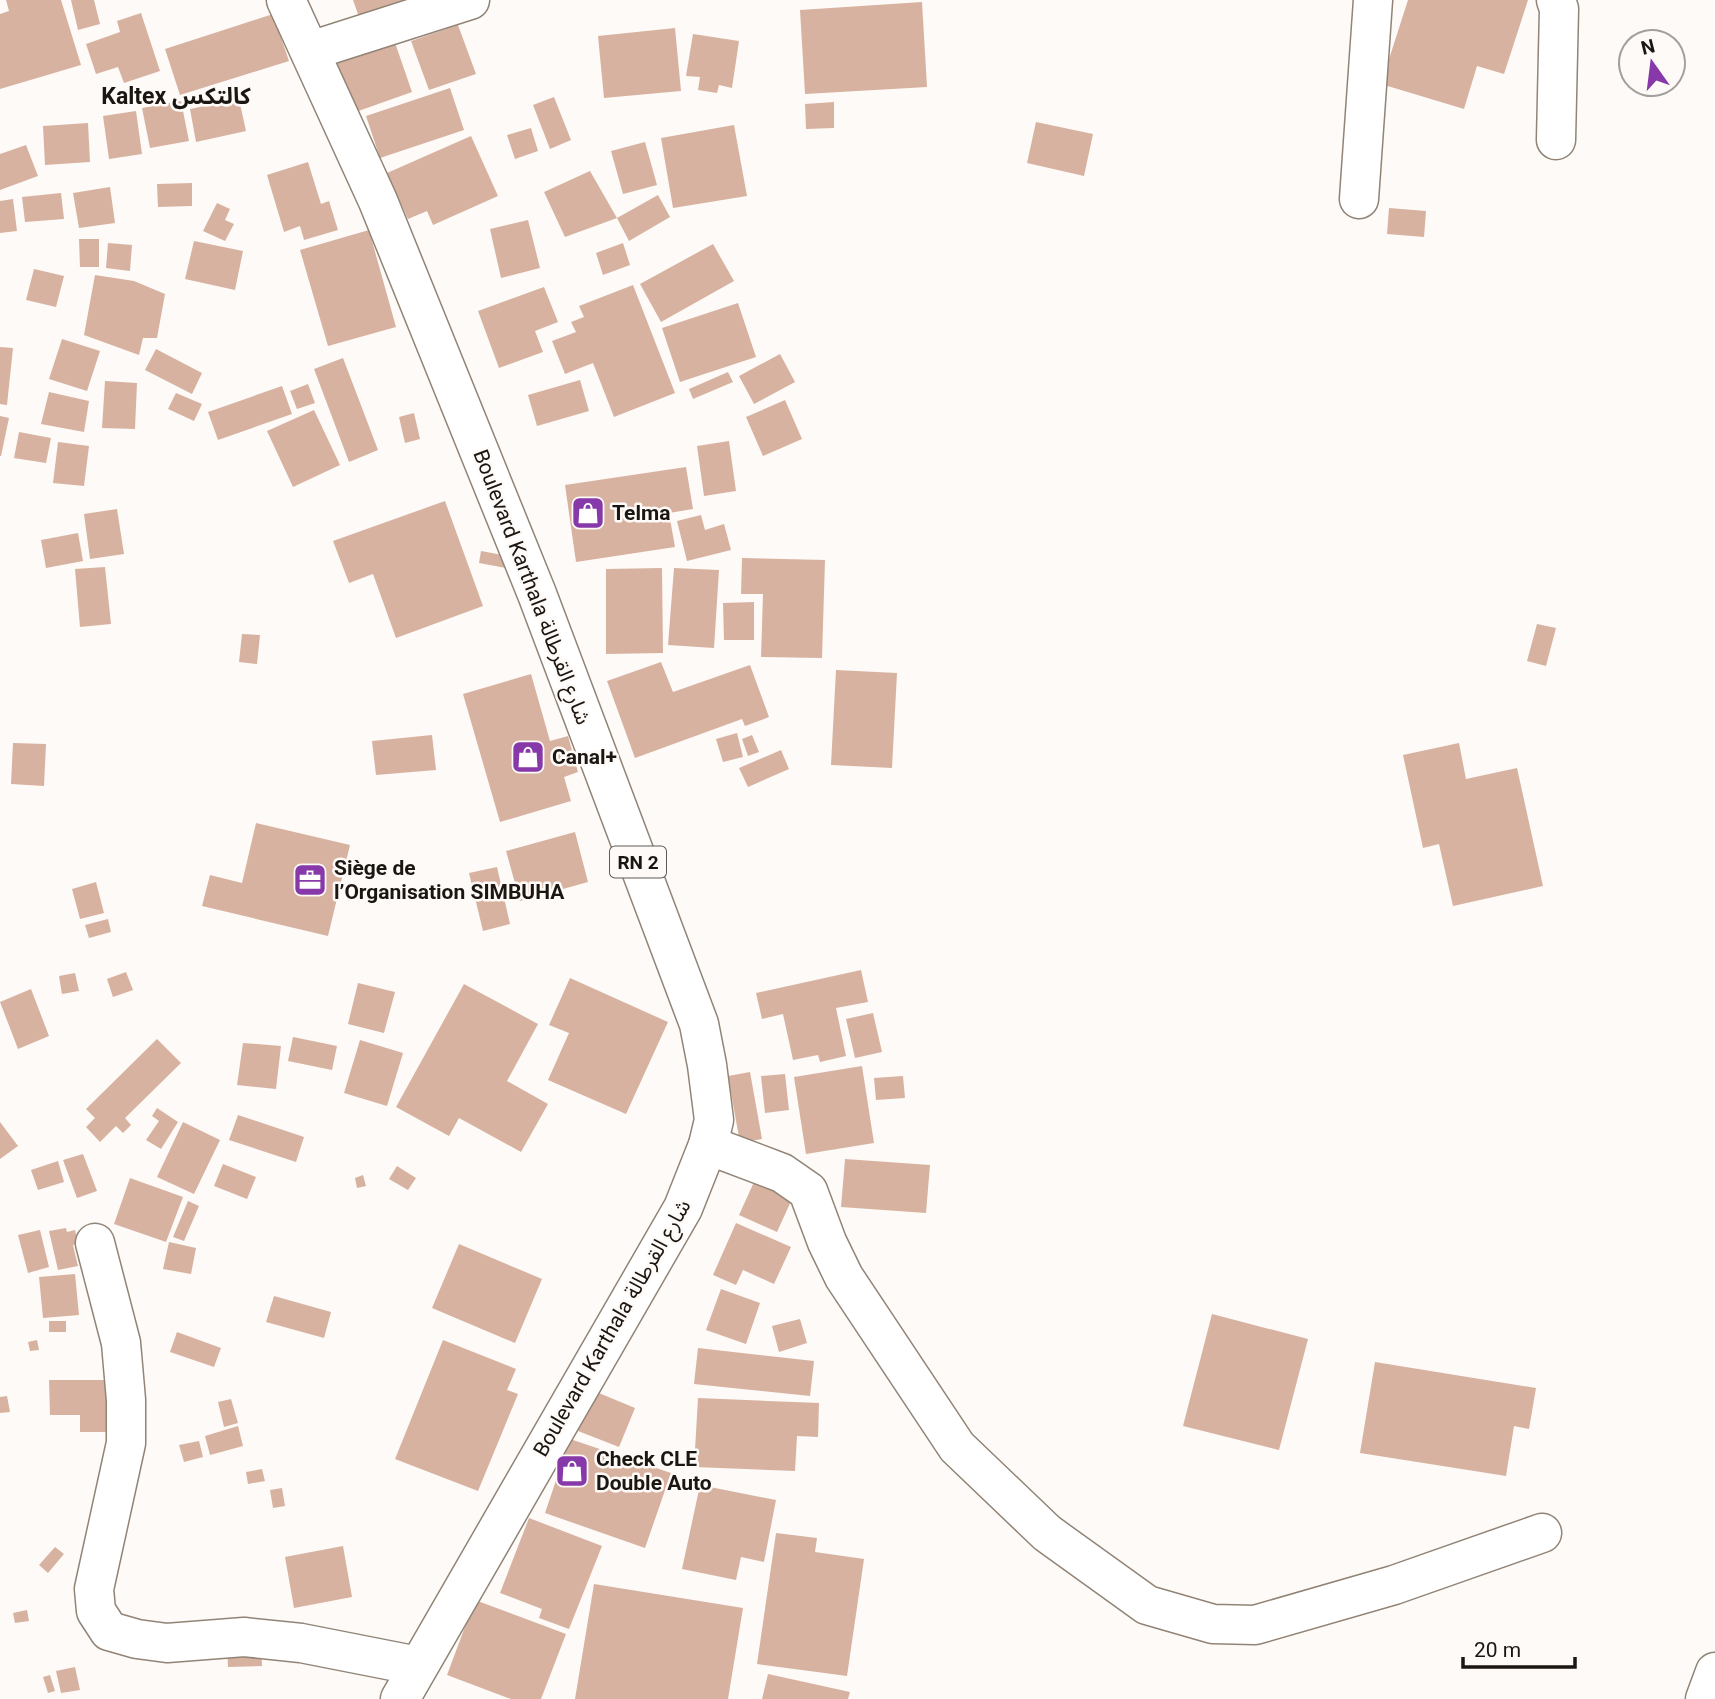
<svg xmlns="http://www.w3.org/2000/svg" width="1715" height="1699" viewBox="0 0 1715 1699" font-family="Roboto,'Noto Sans Arabic',sans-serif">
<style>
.building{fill:#d8b2a0}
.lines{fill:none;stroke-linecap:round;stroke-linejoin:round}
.minor-casing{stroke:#918476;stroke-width:41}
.major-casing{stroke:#918476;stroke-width:41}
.minor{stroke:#fff;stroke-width:38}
.major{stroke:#fff;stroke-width:38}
.labels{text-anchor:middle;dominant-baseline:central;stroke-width:5;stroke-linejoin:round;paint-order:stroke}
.shield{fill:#fdfaf7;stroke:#5f5a56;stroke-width:2}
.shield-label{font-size:19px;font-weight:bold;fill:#1b1611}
.poi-label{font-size:21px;font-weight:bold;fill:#1b1611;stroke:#fdfaf7;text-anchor:start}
.street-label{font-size:21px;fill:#1b1611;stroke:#fdfaf7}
.neighbourhood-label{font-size:23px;font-weight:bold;fill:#1b1611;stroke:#fdfaf7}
</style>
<rect width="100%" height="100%" fill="#fdfaf7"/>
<!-- building -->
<path class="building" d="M 6,0 L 61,0 L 81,65 L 0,89 L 0,14 L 9,11 Z
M 71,0 L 94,0 L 100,24 L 78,30 Z
M 353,0 L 409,0 L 359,17 Z
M 1408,0 L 1528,0 L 1504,74 L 1477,66 L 1464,109 L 1381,84 Z
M 922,2 L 927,87 L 805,94 L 800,10 Z
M 141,13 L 160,71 L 124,83 L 118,67 L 96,74 L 86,44 L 120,32 L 117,21 Z
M 273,14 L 289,61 L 180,95 L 165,49 Z
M 458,25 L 476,74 L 429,90 L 411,41 Z
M 675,28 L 681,91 L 604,98 L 598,36 Z
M 392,34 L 412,92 L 350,114 L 330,57 Z
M 693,34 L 739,41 L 732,88 L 719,85 L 717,93 L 698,90 L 700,77 L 686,76 Z
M 450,88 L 464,130 L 380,158 L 366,116 Z
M 554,97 L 571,140 L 550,149 L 533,105 Z
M 239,99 L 246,131 L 196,142 L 190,109 Z
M 181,101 L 189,141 L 150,148 L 142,108 Z
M 834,102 L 834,128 L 806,129 L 805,104 Z
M 136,111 L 142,154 L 109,159 L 103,116 Z
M 1036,122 L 1093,134 L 1084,176 L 1027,163 Z
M 88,123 L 90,162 L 45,165 L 43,126 Z
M 734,125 L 747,196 L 673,208 L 661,138 Z
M 531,128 L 538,151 L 515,159 L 507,135 Z
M 471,136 L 498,196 L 433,225 L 427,211 L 408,219 L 387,173 Z
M 645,142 L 657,185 L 623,194 L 611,151 Z
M 26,145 L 38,176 L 0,190 L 0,154 Z
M 308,162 L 321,204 L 329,201 L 338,230 L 304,240 L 300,226 L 284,232 L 267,175 Z
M 590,171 L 617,218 L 565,237 L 544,192 Z
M 192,183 L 192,206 L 158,207 L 157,184 Z
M 110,187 L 115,223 L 79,228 L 73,193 Z
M 61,193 L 64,219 L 25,222 L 22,197 Z
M 658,195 L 670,217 L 629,241 L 617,218 Z
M 13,199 L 17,231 L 0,233 L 0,201 Z
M 217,203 L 230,209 L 225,220 L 234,224 L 225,241 L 203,231 Z
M 1389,208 L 1426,211 L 1424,237 L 1387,234 Z
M 528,220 L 540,268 L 501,278 L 490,229 Z
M 369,230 L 396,327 L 328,346 L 300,250 Z
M 79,239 L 99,239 L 99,267 L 80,267 Z
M 194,241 L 243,251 L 235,290 L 185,279 Z
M 108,243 L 132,245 L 130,271 L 106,268 Z
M 623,243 L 630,265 L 603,275 L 596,253 Z
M 713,244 L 734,281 L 661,322 L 640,284 Z
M 34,269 L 64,276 L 56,307 L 26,300 Z
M 95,275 L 134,281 L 165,294 L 157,338 L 143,338 L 139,355 L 84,335 Z
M 633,285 L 675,393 L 614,417 L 593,363 L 565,374 L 552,341 L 576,332 L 571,322 L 584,317 L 579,306 Z
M 544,287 L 558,322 L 535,331 L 543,352 L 499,368 L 478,311 Z
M 738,303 L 756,357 L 680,382 L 662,328 Z
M 62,339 L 100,351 L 87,391 L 49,379 Z
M 0,347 L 13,348 L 7,405 L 0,404 Z
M 156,349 L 202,373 L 192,394 L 145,370 Z
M 780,354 L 795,382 L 754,404 L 739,376 Z
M 343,358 L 378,450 L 349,462 L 314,369 Z
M 728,372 L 733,382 L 693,399 L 689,389 Z
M 580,380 L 589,411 L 537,426 L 528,395 Z
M 105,381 L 137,383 L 135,429 L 102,428 Z
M 308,384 L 315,403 L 297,409 L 290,391 Z
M 282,386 L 292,414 L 218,440 L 208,412 Z
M 49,392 L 89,401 L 84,432 L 41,424 Z
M 176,393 L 202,404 L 194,421 L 168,409 Z
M 785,400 L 802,439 L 763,456 L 746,417 Z
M 314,410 L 340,465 L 293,487 L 267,431 Z
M 414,413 L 420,439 L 405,443 L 399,417 Z
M 0,416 L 9,418 L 1,456 L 0,456 Z
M 19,432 L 51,438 L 46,463 L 14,458 Z
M 729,441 L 736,491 L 704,496 L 697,446 Z
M 58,442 L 89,446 L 84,486 L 53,483 Z
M 686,467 L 693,509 L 669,513 L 675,547 L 576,562 L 565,485 Z
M 445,501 L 483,606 L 396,638 L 373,574 L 349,583 L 333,541 Z
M 117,509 L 124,554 L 90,559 L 84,514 Z
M 701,515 L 705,530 L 724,524 L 731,550 L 687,561 L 677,521 Z
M 78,533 L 83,561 L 46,568 L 41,540 Z
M 481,551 L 508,556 L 506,568 L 479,563 Z
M 742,558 L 825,560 L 822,658 L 761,657 L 763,594 L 741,594 Z
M 105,567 L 111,624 L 80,627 L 75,569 Z
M 662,568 L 663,653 L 606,654 L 606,569 Z
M 674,568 L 719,570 L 714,648 L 668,645 Z
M 754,602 L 754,640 L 724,640 L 723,603 Z
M 1537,624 L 1556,628 L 1546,666 L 1527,661 Z
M 242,634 L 260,635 L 257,664 L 239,662 Z
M 661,662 L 673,692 L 750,665 L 769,717 L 745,726 L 742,719 L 635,758 L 607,681 Z
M 836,670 L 897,673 L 892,768 L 831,765 Z
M 531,674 L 550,741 L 568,736 L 578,772 L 564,777 L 571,801 L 500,822 L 463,694 Z
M 737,733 L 743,757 L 723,762 L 716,739 Z
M 432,735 L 436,770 L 376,775 L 372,741 Z
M 752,735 L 759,752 L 748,756 L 742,739 Z
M 13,743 L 46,744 L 44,786 L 11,784 Z
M 1459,743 L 1466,779 L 1517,768 L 1543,886 L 1453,906 L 1439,844 L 1423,848 L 1403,755 Z
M 781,750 L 789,769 L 748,787 L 739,768 Z
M 256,823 L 350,845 L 328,936 L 202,906 L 210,875 L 242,883 Z
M 575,832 L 588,882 L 520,901 L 506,851 Z
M 497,867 L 510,924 L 483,931 L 469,873 Z
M 96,882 L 104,913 L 80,919 L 72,889 Z
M 108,919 L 111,932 L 89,938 L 85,925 Z
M 861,970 L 868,1002 L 836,1008 L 846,1056 L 820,1062 L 818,1055 L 793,1060 L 783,1014 L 762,1019 L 756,993 Z
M 126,972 L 133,990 L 113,997 L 107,979 Z
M 75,973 L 79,991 L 62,994 L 59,976 Z
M 570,978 L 668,1022 L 626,1114 L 548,1080 L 569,1033 L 549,1025 Z
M 358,983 L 395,992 L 384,1033 L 348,1024 Z
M 464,984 L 538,1024 L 507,1081 L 548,1104 L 521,1152 L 459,1118 L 449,1136 L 396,1107 Z
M 31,989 L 49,1036 L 18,1049 L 0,1002 Z
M 873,1013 L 882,1052 L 855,1058 L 846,1019 Z
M 293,1037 L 337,1046 L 332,1070 L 288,1061 Z
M 157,1039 L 181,1063 L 125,1118 L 131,1125 L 123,1133 L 116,1126 L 100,1142 L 86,1127 L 95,1118 L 86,1109 Z
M 360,1040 L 403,1053 L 387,1106 L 344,1093 Z
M 243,1043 L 281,1046 L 276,1089 L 237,1085 Z
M 862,1066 L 874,1143 L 806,1154 L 794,1077 Z
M 750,1072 L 762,1139 L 740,1143 L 728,1076 Z
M 785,1074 L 789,1110 L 765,1113 L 761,1076 Z
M 903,1076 L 905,1098 L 876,1100 L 874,1078 Z
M 157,1108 L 178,1122 L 161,1149 L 146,1140 L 159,1121 L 152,1116 Z
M 238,1115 L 304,1137 L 296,1162 L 229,1140 Z
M 0,1122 L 18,1146 L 0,1159 Z
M 183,1122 L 220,1140 L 194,1194 L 157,1177 Z
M 83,1154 L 97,1191 L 77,1198 L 63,1160 Z
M 845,1159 L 930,1165 L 926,1213 L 841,1207 Z
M 58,1161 L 64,1182 L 38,1190 L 31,1170 Z
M 223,1164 L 256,1177 L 247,1199 L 214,1186 Z
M 397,1166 L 416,1178 L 408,1190 L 389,1179 Z
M 759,1171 L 797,1188 L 777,1232 L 739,1215 Z
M 363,1175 L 366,1186 L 357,1188 L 355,1178 Z
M 130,1178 L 183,1197 L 166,1242 L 114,1224 Z
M 188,1201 L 199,1206 L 184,1241 L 173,1237 Z
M 736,1223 L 791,1247 L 774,1284 L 743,1270 L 736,1285 L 713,1275 Z
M 66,1228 L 67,1232 L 75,1230 L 78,1243 L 73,1245 L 78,1266 L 58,1270 L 49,1231 Z
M 40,1230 L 49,1267 L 28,1273 L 18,1235 Z
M 169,1242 L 196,1248 L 191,1274 L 163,1269 Z
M 459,1244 L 542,1279 L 515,1343 L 432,1308 Z
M 75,1274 L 79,1315 L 43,1318 L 39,1277 Z
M 721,1289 L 760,1303 L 746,1344 L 706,1330 Z
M 274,1296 L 331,1312 L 324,1338 L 266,1322 Z
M 1212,1314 L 1308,1339 L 1279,1450 L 1183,1426 Z
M 800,1319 L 807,1343 L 779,1352 L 772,1326 Z
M 49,1321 L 66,1321 L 66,1332 L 49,1332 Z
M 177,1332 L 221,1348 L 214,1367 L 170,1352 Z
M 37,1340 L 39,1350 L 30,1351 L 28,1342 Z
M 443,1340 L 516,1369 L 507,1390 L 518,1394 L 478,1491 L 395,1459 Z
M 698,1348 L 814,1361 L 810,1396 L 694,1384 Z
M 1375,1362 L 1536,1388 L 1529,1429 L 1514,1426 L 1506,1476 L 1360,1453 Z
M 49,1380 L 114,1380 L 114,1432 L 80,1432 L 80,1415 L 50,1415 Z
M 594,1391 L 635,1408 L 619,1447 L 578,1431 Z
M 7,1396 L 10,1412 L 0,1413 L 0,1397 Z
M 698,1398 L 819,1403 L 818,1437 L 797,1436 L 795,1471 L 694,1467 Z
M 231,1399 L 238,1423 L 224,1427 L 218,1402 Z
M 238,1426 L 243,1446 L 210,1455 L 205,1436 Z
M 570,1439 L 671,1473 L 645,1548 L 545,1513 Z
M 199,1441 L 203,1457 L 184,1462 L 179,1445 Z
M 262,1469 L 265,1481 L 248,1484 L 246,1472 Z
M 700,1485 L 776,1500 L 764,1562 L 741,1557 L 736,1580 L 682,1569 Z
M 282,1488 L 285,1506 L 273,1508 L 270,1490 Z
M 529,1518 L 602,1546 L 569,1629 L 539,1618 L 542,1609 L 500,1593 Z
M 776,1533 L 817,1538 L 815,1552 L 864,1559 L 847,1676 L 757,1664 Z
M 343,1546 L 352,1597 L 294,1608 L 285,1557 Z
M 55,1547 L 64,1554 L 48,1573 L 39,1565 Z
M 594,1584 L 743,1608 L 728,1699 L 575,1699 Z
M 475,1600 L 566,1634 L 541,1699 L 511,1699 L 447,1675 Z
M 27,1610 L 29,1621 L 15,1623 L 13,1613 Z
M 261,1645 L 262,1666 L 228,1667 L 227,1646 Z
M 75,1667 L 80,1690 L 61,1693 L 56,1671 Z
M 768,1674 L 850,1692 L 848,1699 L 762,1699 Z
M 50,1675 L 55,1691 L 48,1693 L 43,1677 Z"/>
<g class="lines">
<defs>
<path id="minor" d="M 1556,0 L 1559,9 L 1556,140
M 310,51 L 470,0
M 1359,199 L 1373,0
M 708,1145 L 782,1173 L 808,1191 L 827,1242 L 844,1277 L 957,1447 L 1047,1533 L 1147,1605 L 1213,1624 L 1255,1625 L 1394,1585 L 1542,1533
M 95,1243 L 121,1343 L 126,1400 L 126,1443 L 94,1589 L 96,1611 L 109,1631 L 137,1639 L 167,1643 L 244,1637 L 301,1643 L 418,1666
M 1705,1699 L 1715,1672"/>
<path id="major" d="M 286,0 L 378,201 L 537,594 L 699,1024 L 707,1065 L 714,1120 L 708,1145 L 683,1208 L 400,1699"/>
</defs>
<!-- minor casing -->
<use href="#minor" class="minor-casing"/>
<!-- major casing -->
<use href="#major" class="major-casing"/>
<!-- minor -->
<use href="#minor" class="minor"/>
<!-- major -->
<use href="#major" class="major"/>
</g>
<!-- icons -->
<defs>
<symbol id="shop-square" viewBox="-11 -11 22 22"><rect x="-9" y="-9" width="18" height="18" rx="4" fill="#8738a9" stroke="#fdfaf7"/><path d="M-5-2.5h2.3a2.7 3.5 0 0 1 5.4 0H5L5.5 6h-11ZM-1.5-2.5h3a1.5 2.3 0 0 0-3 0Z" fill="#fff"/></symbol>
<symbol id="office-square" viewBox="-11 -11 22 22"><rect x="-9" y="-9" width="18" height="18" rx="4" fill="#8738a9" stroke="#fdfaf7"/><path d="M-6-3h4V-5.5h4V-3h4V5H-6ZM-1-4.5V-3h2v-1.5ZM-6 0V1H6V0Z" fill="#fff"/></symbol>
</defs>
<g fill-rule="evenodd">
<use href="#shop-square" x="569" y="494" width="38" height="38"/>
<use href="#shop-square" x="509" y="738" width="38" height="38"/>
<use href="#office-square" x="291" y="861" width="38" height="38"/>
<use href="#shop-square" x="553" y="1452" width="38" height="38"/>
</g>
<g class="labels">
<!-- shield labels -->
<rect class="shield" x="610" y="846.5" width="56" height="31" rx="5"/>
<g class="shield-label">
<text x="638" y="862">RN 2</text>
</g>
<!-- poi labels -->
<g class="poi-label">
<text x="612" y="513">Telma</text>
<text x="552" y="757">Canal+</text>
<text x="334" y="868">Siège de<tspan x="334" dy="24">l’Organisation SIMBUHA</tspan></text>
<text x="596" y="1459">Check CLE<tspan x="596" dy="24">Double Auto</tspan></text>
</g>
<!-- street labels -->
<g class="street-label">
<text transform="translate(532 587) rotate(69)">Boulevard Karthala شارع القرطالة</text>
<text transform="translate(612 1328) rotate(-60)">Boulevard Karthala شارع القرطالة</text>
</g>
<!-- neighbourhood labels -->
<g class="neighbourhood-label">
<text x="176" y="96">Kaltex كالتكس</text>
</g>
</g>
<!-- north arrow -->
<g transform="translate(1652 63) rotate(346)"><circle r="33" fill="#fdfaf7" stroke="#a39f9b" stroke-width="2"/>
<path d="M0-5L12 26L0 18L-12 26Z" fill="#8738a9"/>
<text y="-10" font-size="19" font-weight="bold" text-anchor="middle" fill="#1b1611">N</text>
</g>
<!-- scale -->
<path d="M1463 1657v10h112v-10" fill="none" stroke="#1b1611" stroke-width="3.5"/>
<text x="1474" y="1657" font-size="21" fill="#1b1611" stroke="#fdfaf7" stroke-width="5" paint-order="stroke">20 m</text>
</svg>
